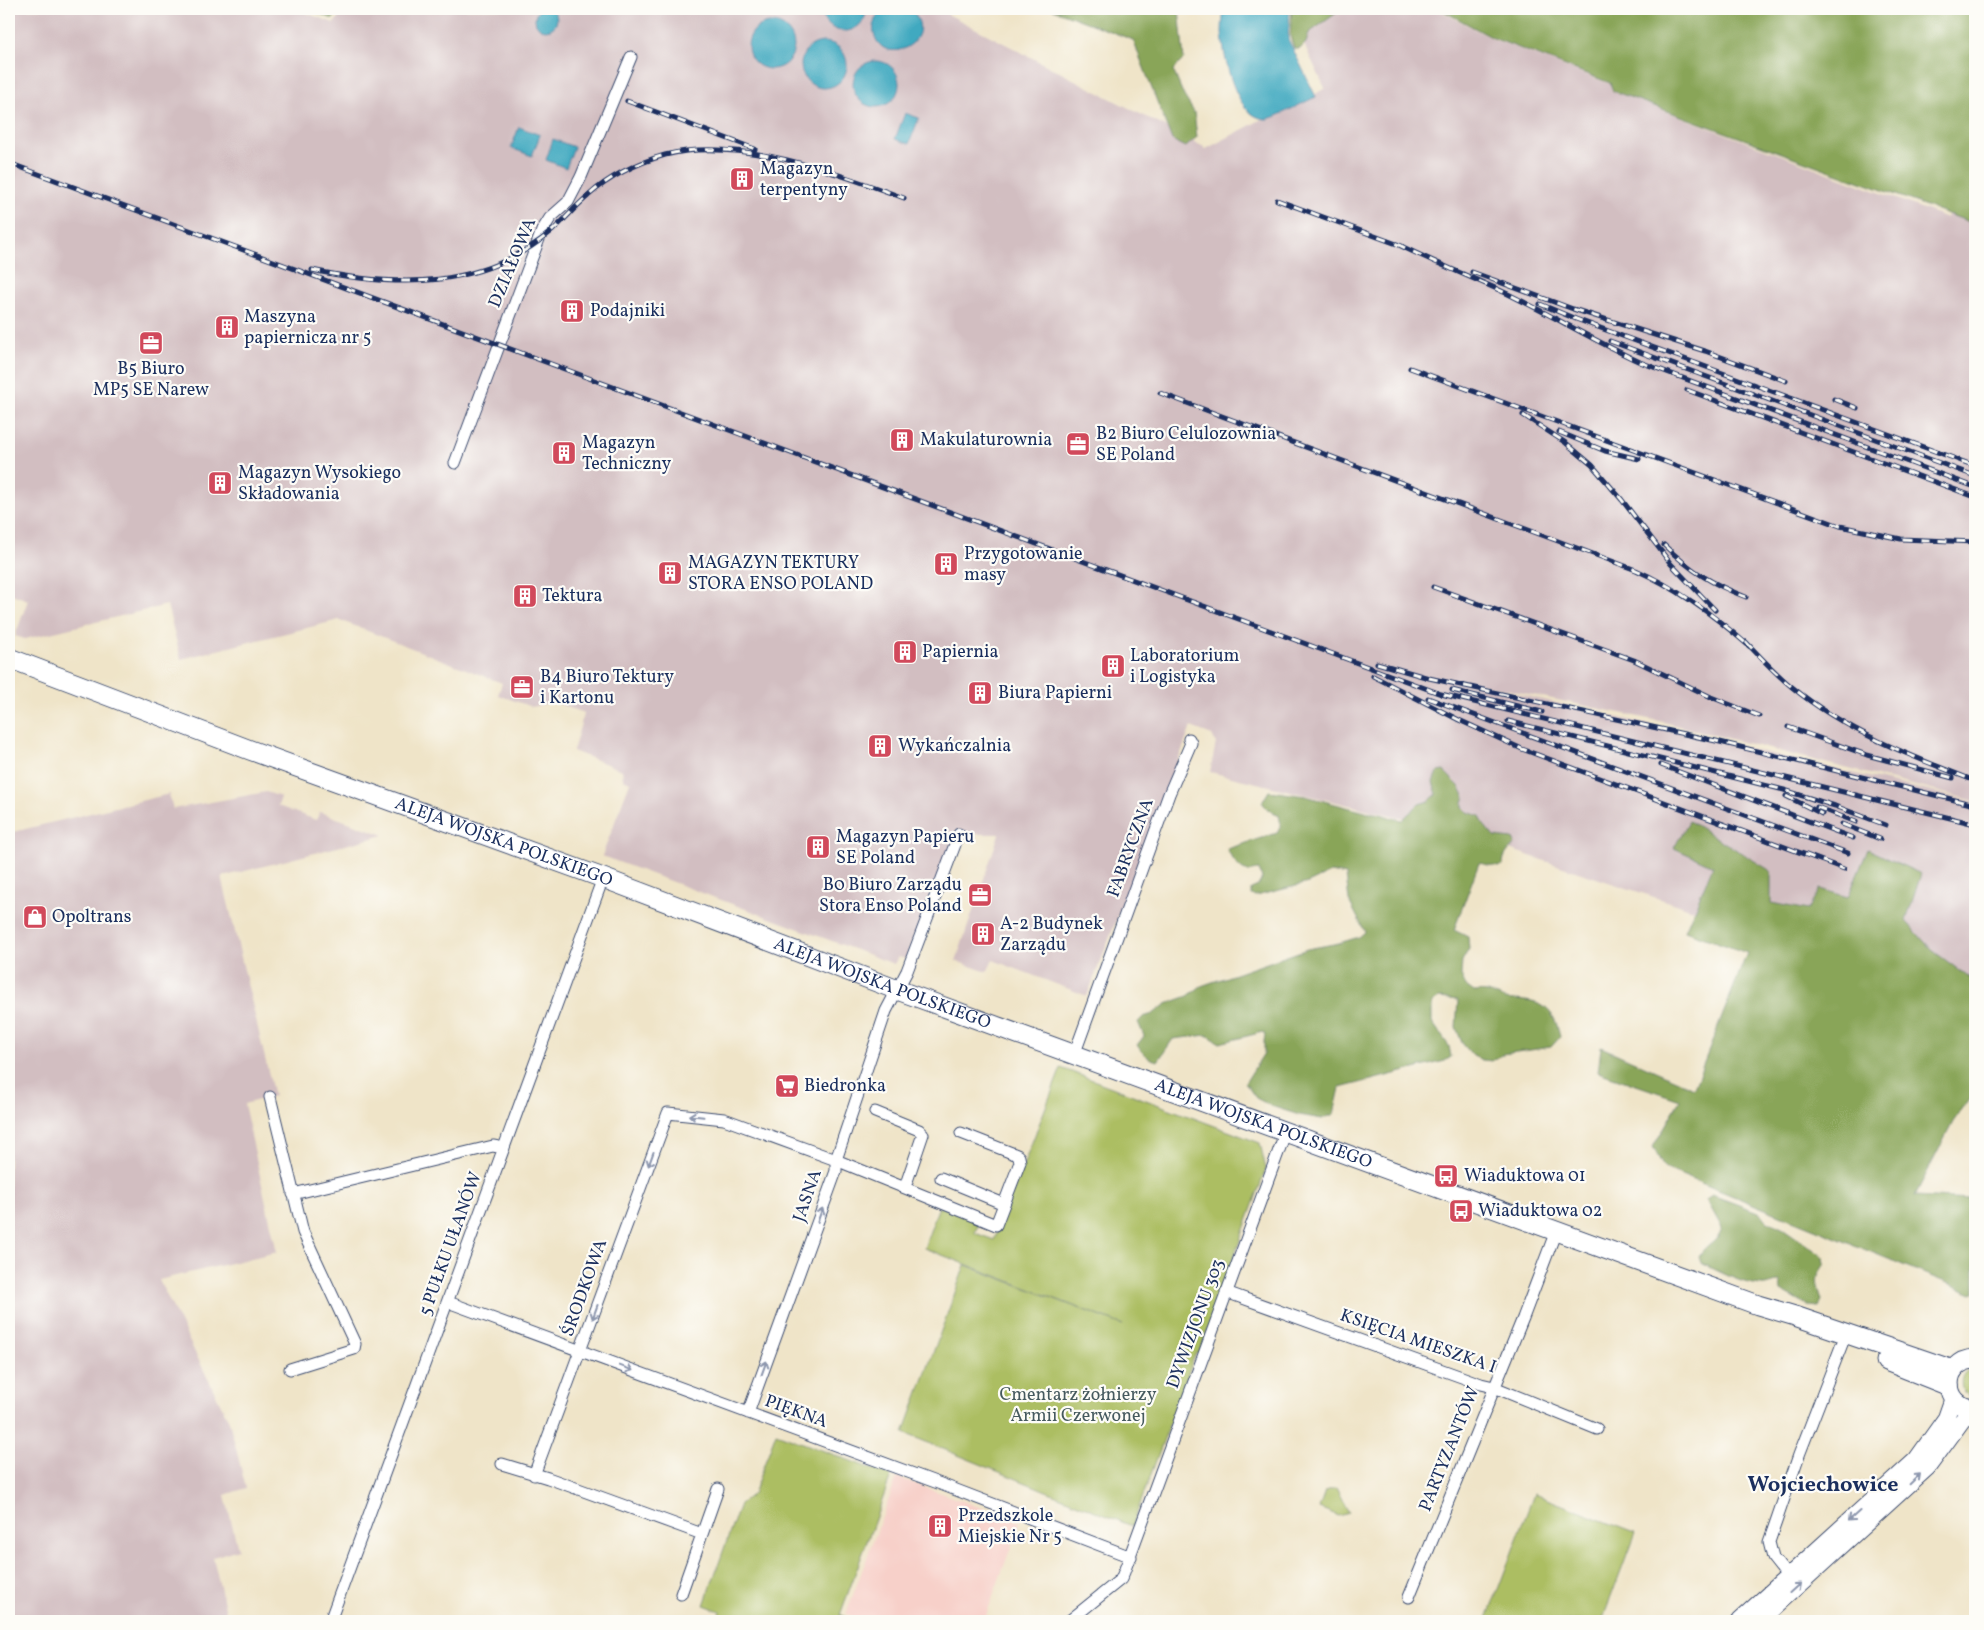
<svg xmlns="http://www.w3.org/2000/svg" width="1984" height="1630" viewBox="0 0 1984 1630" font-family="Vollkorn,serif">
<style>
.built{fill:#f7d0c9}
.industrial{fill:#d2bec1}
.green{fill:#acbe62;stroke:#647660}
.forest{fill:#89a558;stroke:#526a5b}
.water{fill:#40a9c0;stroke:#2e6c8f}
.lines{fill:none;stroke-linecap:round;stroke-linejoin:round}
.street-casing{stroke:#3b4a6e;stroke-width:13}
.secondary-casing{stroke:#3b4a6e;stroke-width:18}
.primary-casing{stroke:#3b4a6e;stroke-width:21}
.street{stroke:#fff;stroke-width:11}
.secondary{stroke:#fff;stroke-width:16}
.primary{stroke:#fff;stroke-width:19}
.rail-casing{stroke:#1b2f5e;stroke-width:5}
.rail{stroke:#fdfcf7;stroke-width:3;stroke-dasharray:9;stroke-linecap:butt}
.oneway{stroke:#8d97ae}
.labels{text-anchor:middle;dominant-baseline:central;stroke-width:4.5;stroke-linejoin:round;paint-order:stroke}
.poi-label{font-size:18px;fill:#1b2f5e;stroke:#fdfcf7;text-anchor:start}
.street-label{font-size:18px;fill:#1b2f5e;stroke:#fdfcf7}
.park-label{font-size:18px;fill:#465a5f;stroke:#fdfcf7}
.district-label{font-size:22px;font-weight:bold;fill:#1b2f5e;stroke:#fdfcf7}
</style>
<rect width="100%" height="100%" fill="#fdfcf7"/>
<filter id="ink" filterUnits="userSpaceOnUse"><feTurbulence type="fractalNoise" baseFrequency=".02" numOctaves="2"/><feDisplacementMap in="SourceGraphic" scale="10" xChannelSelector="R" yChannelSelector="G"/><feConvolveMatrix kernelMatrix="1 2 1 2 8 2 1 2 1" color-interpolation-filters="sRGB"/></filter>
<filter id="wash" filterUnits="userSpaceOnUse"><feTurbulence type="fractalNoise" baseFrequency=".0096" numOctaves="4" result="noise"/><feDisplacementMap in="SourceGraphic" scale="20" xChannelSelector="R" yChannelSelector="G"/><feGaussianBlur stdDeviation="1.12" result="paint"/><feColorMatrix in="noise" values="0 0 0 0 0 0 0 0 0 0 0 0 0 0 0 0 0 1.4 0 .05"/><feComposite in="paint" operator="in"/></filter>
<g filter="url(#wash)">
<rect width="100%" height="100%" fill="#efe4c8"/>
<!-- built -->
<path class="built" d="M 897,1477 L 1020,1522 L 984,1621 L 866,1621 L 846,1614 Z"/>
<!-- industrial -->
<path class="industrial" d="M 9,9 L 296,9 L 334,23 L 346,9 L 938,9 L 1204,147 L 1204,150 L 1266,117 L 1306,100 L 1325,88 L 1297,30 L 1329,9 L 1437,9 L 1493,39 L 1610,84 L 1612,91 L 1947,218 L 1969,161 L 1975,164 L 1975,801 L 1663,722 L 1446,677 L 1975,802 L 1975,1003 L 1445,828 L 1210,772 L 1216,743 L 1212,735 L 1191,727 L 1087,996 L 993,960 L 987,972 L 956,961 L 999,834 L 955,834 L 918,934 L 914,934 L 906,959 L 898,957 L 894,964 L 602,856 L 630,782 L 623,779 L 622,770 L 573,751 L 584,713 L 553,702 L 532,707 L 498,695 L 502,683 L 339,620 L 181,659 L 167,605 L 25,639 L 15,636 L 28,600 L 9,593 Z
M 266,792 L 281,797 L 278,806 L 316,820 L 320,812 L 384,835 L 222,877 L 274,1096 L 244,1104 L 277,1252 L 159,1280 L 229,1421 L 246,1488 L 225,1495 L 238,1549 L 213,1557 L 228,1621 L 9,1621 L 9,833 L 169,794 L 173,809 Z"/>
<!-- green -->
<path class="green" d="M 1061,1068 L 1260,1143 L 1266,1169 L 1199,1353 L 1196,1352 L 1132,1526 L 904,1433 L 965,1265 L 1123,1325 L 924,1248 L 939,1206 L 979,1222 L 975,1233 L 994,1240 Z
M 1975,1368 L 1975,1399 L 1964,1393 C 1958,1382 1962,1371 1975,1368 Z
M 776,1433 L 891,1476 L 840,1615 L 856,1621 L 716,1621 L 720,1611 L 704,1605 L 740,1504 L 753,1494 Z
M 1336,1488 L 1349,1513 L 1339,1516 L 1319,1508 L 1325,1491 Z
M 1534,1494 L 1635,1533 L 1602,1621 L 1486,1621 Z"/>
<!-- forest -->
<path class="forest" d="M 307,9 L 341,9 L 333,19 Z
M 1052,9 L 1179,9 L 1184,59 L 1173,70 L 1184,96 L 1194,112 L 1197,137 L 1186,147 L 1172,140 L 1133,40 Z
M 1292,9 L 1342,9 L 1309,33 L 1306,43 L 1300,49 L 1294,49 L 1290,36 Z
M 1440,9 L 1975,9 L 1975,224 L 1613,91 L 1610,83 L 1493,38 Z
M 1444,771 L 1459,786 L 1465,797 L 1463,802 L 1463,808 L 1468,812 L 1480,816 L 1484,825 L 1494,837 L 1513,839 L 1515,844 C 1509,851 1503,854 1503,865 L 1498,867 L 1479,863 L 1454,930 L 1468,937 L 1469,949 L 1462,961 L 1461,975 L 1466,986 L 1474,992 C 1490,990 1491,994 1505,999 C 1511,1000 1518,1000 1525,1001 C 1548,1003 1556,1016 1560,1037 L 1551,1047 L 1503,1054 L 1492,1061 L 1482,1060 L 1473,1056 L 1462,1043 L 1456,1027 L 1458,1000 L 1439,998 L 1432,1003 L 1432,1022 L 1449,1046 L 1451,1057 L 1445,1061 L 1340,1088 L 1334,1114 L 1322,1119 L 1299,1115 L 1271,1106 L 1256,1098 L 1245,1083 L 1264,1053 L 1264,1041 L 1265,1035 L 1263,1032 L 1220,1043 L 1207,1035 L 1173,1039 L 1158,1061 C 1147,1059 1143,1054 1137,1045 L 1144,1036 L 1138,1022 L 1143,1017 L 1153,1014 L 1166,1004 L 1188,996 L 1201,986 L 1307,949 L 1339,943 L 1359,937 L 1365,932 L 1349,901 L 1346,875 L 1331,872 L 1308,883 L 1256,896 L 1251,895 L 1251,889 L 1258,886 L 1262,878 L 1259,870 C 1254,870 1250,872 1246,871 C 1240,871 1229,854 1227,849 L 1277,833 L 1281,825 L 1279,815 L 1267,809 L 1262,802 L 1269,791 L 1305,796 L 1369,813 C 1382,812 1390,819 1402,820 L 1419,804 L 1429,801 L 1437,794 L 1433,782 L 1437,772 Z
M 1689,821 L 1771,871 L 1771,903 L 1808,910 L 1820,889 L 1848,897 L 1868,849 L 1921,874 L 1906,921 L 1932,950 L 1975,982 L 1975,1091 L 1953,1122 L 1915,1196 L 1972,1199 L 1975,1196 L 1975,1292 L 1972,1293 L 1664,1168 L 1653,1147 L 1680,1100 L 1598,1072 L 1601,1047 L 1694,1088 L 1747,953 L 1685,931 L 1713,866 L 1674,848 Z
M 1712,1195 L 1758,1212 L 1768,1221 L 1784,1229 L 1824,1257 L 1825,1264 C 1814,1278 1817,1284 1822,1300 L 1819,1307 L 1808,1306 L 1781,1291 L 1780,1282 C 1772,1282 1767,1286 1761,1285 C 1740,1284 1719,1271 1701,1263 L 1699,1257 C 1707,1243 1716,1245 1722,1228 L 1706,1199 Z"/>
<!-- water -->
<path class="water" d="M535 19a11 11 0 1 1 22 0a11 11 0 1 1-22 0Z
M 821,9 L 867,9 C 864,38 825,39 821,9 Z
M 883,9 L 910,9 C 943,40 882,71 874,33 C 872,23 876,15 883,9 Z
M 1224,9 L 1290,9 L 1288,39 L 1316,97 C 1306,101 1274,119 1266,119 C 1235,118 1223,56 1222,32 C 1222,24 1223,16 1224,9 Z
M748 46a23 23 0 1 1 46 0a23 23 0 1 1-46 0Z
M801 65a23 23 0 1 1 46 0a23 23 0 1 1-46 0Z
M853 84a23 23 0 1 1 46 0a23 23 0 1 1-46 0Z
M 905,113 L 919,118 L 909,144 L 895,139 Z
M 519,127 L 540,135 L 532,156 L 511,148 Z
M 553,139 L 574,147 L 566,168 L 546,160 Z"/>
</g>
<g filter="url(#ink)">
<g class="lines">
<defs>
<path id="street" d="M 455,463 L 542,231 L 550,218 L 568,202 L 581,177 L 631,57
M 1074,1055 L 1169,794 L 1191,743 L 1189,739
M 270,1097 L 303,1232 L 355,1344 L 354,1349 L 290,1369
M 875,1112 L 919,1130 L 923,1134 L 905,1187
M 941,1178 L 1004,1204
M 293,1194 L 493,1146 L 504,1148
M 1226,1292 L 1481,1384 L 1494,1387 L 1597,1429
M 448,1302 L 938,1483 L 1131,1557
M 748,1413 L 836,1171 L 836,1160 L 886,1011 L 907,971 L 959,834
M 502,1464 L 548,1478 L 702,1534
M 534,1475 L 668,1113 L 724,1119 L 836,1160 L 996,1225 L 1020,1162 L 1019,1157 L 1017,1155 L 961,1133
M 1788,1577 L 1773,1558 L 1769,1542 L 1799,1455 L 1842,1344
M 681,1594 L 718,1489
M 1409,1597 L 1523,1318 L 1556,1231
M 330,1621 L 603,878
M 1069,1621 L 1121,1579 L 1124,1572 L 1286,1131"/>
<path id="secondary" d="M 1739,1621 L 1916,1460 L 1946,1418 L 1953,1398
M 1759,1621 L 1928,1467 L 1966,1415 L 1973,1409"/>
<g id="primary">
<path id="s1" d="M 9,658 L 250,750 L 603,878 L 903,992 L 1758,1305 L 1795,1316 L 1953,1370"/>
<path d="M 1975,1359 C 1940,1360 1941,1408 1975,1409"/>
<path d="M 1886,1361 L 1949,1386"/>
</g>
</defs>
<!-- street casing -->
<use href="#street" class="street-casing"/>
<!-- secondary casing -->
<use href="#secondary" class="secondary-casing"/>
<!-- primary casing -->
<use href="#primary" class="primary-casing"/>
<!-- street -->
<use href="#street" class="street"/>
<!-- secondary -->
<use href="#secondary" class="secondary"/>
<!-- primary -->
<use href="#primary" class="primary"/>
<defs>
<path id="rail" d="M 627,101 L 755,149
M 9,163 L 1441,694 L 1975,824
M 1277,200 L 1402,246
M 1397,244 C 1433,262 1471,277 1508,294 C 1553,316 1595,341 1640,362 L 1975,487
M 312,270 C 397,288 483,290 553,230 C 565,219 576,206 588,196 C 610,176 637,163 665,155 C 738,136 835,172 904,198
M 1472,272 L 1573,309 L 1705,351 L 1786,381
M 1540,304 L 1576,319 L 1975,466
M 1610,341 L 1975,476
M 1410,368 L 1840,526 L 1901,539 L 1975,542
M 1687,390 L 1975,497
M 1160,393 L 1636,570 C 1679,589 1715,616 1750,647
M 1834,399 L 1857,408
M 1523,415 L 1566,443 L 1592,465 L 1622,500 L 1671,564 L 1715,610
M 1559,432 L 1605,451 L 1639,459
M 1664,545 C 1691,571 1712,584 1746,597
M 1433,587 L 1634,660 L 1711,697 L 1759,716
M 1746,642 C 1761,658 1776,674 1792,687 C 1845,731 1913,757 1975,781
M 1377,663 L 1429,678 L 1716,741 L 1975,805
M 1373,676 L 1459,720 L 1522,749 L 1844,869
M 1452,690 L 1542,712
M 1428,698 L 1848,853
M 1508,721 L 1784,790 L 1835,806 L 1886,825
M 1788,727 L 1867,755 L 1953,778
M 1661,765 L 1853,838
M 1786,796 L 1822,814
M 1817,807 L 1856,822
M 1842,824 L 1880,839"/>
</defs>
<!-- rail casing -->
<use href="#rail" class="rail-casing"/>
<!-- rail -->
<use href="#rail" class="rail"/>
</g>
<!-- one-way arrows -->
<defs><path id="oneway-shaft" d="M-6 0H5M1.5-3L5.5 0L1.5 3" fill="none" stroke-width="1.6" stroke-linecap="round" stroke-linejoin="round" transform="scale(1.25)"/></defs>
<g class="oneway">
<use href="#oneway-shaft" transform="translate(696 1116) rotate(-174)"/>
<use href="#oneway-shaft" transform="translate(651 1159) rotate(110)"/>
<use href="#oneway-shaft" transform="translate(820 1215) rotate(-70)"/>
<use href="#oneway-shaft" transform="translate(595 1312) rotate(110)"/>
<use href="#oneway-shaft" transform="translate(626 1368) rotate(20)"/>
<use href="#oneway-shaft" transform="translate(764 1368) rotate(-70)"/>
<use href="#oneway-shaft" transform="translate(1915 1479) rotate(-44)"/>
<use href="#oneway-shaft" transform="translate(1854 1516) rotate(138)"/>
<use href="#oneway-shaft" transform="translate(1795 1588) rotate(-42)"/>
</g>
</g>
<!-- icons -->
<defs>
<symbol id="building-square" viewBox="-11 -11 22 22"><rect x="-9" y="-9" width="18" height="18" rx="4" fill="#d1495b" stroke="#fdfcf7"/><path d="M-4-6H4V6H1V3H-1V6H-4ZM-2.5-4.3h1.7v1.8h-1.7ZM.8-4.3h1.7v1.8H.8ZM-2.5-1h1.7V.8h-1.7ZM.8-1h1.7V.8H.8Z" fill="#fff"/></symbol>
<symbol id="office-square" viewBox="-11 -11 22 22"><rect x="-9" y="-9" width="18" height="18" rx="4" fill="#d1495b" stroke="#fdfcf7"/><path d="M-6-3h4V-5.5h4V-3h4V5H-6ZM-1-4.5V-3h2v-1.5ZM-6 0V1H6V0Z" fill="#fff"/></symbol>
<symbol id="shop-square" viewBox="-11 -11 22 22"><rect x="-9" y="-9" width="18" height="18" rx="4" fill="#d1495b" stroke="#fdfcf7"/><path d="M-5-2.5h2.3a2.7 3.5 0 0 1 5.4 0H5L5.5 6h-11ZM-1.5-2.5h3a1.5 2.3 0 0 0-3 0Z" fill="#fff"/></symbol>
<symbol id="supermarket-square" viewBox="-11 -11 22 22"><rect x="-9" y="-9" width="18" height="18" rx="4" fill="#d1495b" stroke="#fdfcf7"/><path d="M-6-5.5h2.5l.6 2H6L4.5 2H-2.5L-4.4-4H-6ZM-1.5 3.2a1.3 1.3 0 1 0 .1 0ZM3 3.2a1.3 1.3 0 1 0 .1 0Z" fill="#fff"/></symbol>
<symbol id="bus-square" viewBox="-11 -11 22 22"><rect x="-9" y="-9" width="18" height="18" rx="4" fill="#d1495b" stroke="#fdfcf7"/><path d="M-5-6H5V4H4V6H2V4H-2V6H-4V4H-5ZM-3.5-4V0h7V-4ZM-3.5 1.2v1.5H-2V1.2ZM2 1.2v1.5H3.5V1.2Z" fill="#fff"/></symbol>
</defs>
<g fill-rule="evenodd">
<use href="#building-square" x="728" y="165" width="28" height="28"/>
<use href="#building-square" x="558" y="297" width="28" height="28"/>
<use href="#building-square" x="213" y="313" width="28" height="28"/>
<use href="#office-square" x="137" y="329" width="28" height="28"/>
<use href="#building-square" x="888" y="426" width="28" height="28"/>
<use href="#office-square" x="1064" y="430" width="28" height="28"/>
<use href="#building-square" x="550" y="439" width="28" height="28"/>
<use href="#building-square" x="206" y="469" width="28" height="28"/>
<use href="#building-square" x="932" y="550" width="28" height="28"/>
<use href="#building-square" x="656" y="559" width="28" height="28"/>
<use href="#building-square" x="511" y="582" width="28" height="28"/>
<use href="#building-square" x="891" y="638" width="28" height="28"/>
<use href="#building-square" x="1099" y="652" width="28" height="28"/>
<use href="#office-square" x="508" y="673" width="28" height="28"/>
<use href="#building-square" x="966" y="679" width="28" height="28"/>
<use href="#building-square" x="866" y="732" width="28" height="28"/>
<use href="#building-square" x="804" y="833" width="28" height="28"/>
<use href="#office-square" x="966" y="881" width="28" height="28"/>
<use href="#shop-square" x="21" y="903" width="28" height="28"/>
<use href="#building-square" x="969" y="920" width="28" height="28"/>
<use href="#supermarket-square" x="773" y="1072" width="28" height="28"/>
<use href="#bus-square" x="1432" y="1162" width="28" height="28"/>
<use href="#bus-square" x="1447" y="1197" width="28" height="28"/>
<use href="#building-square" x="926" y="1512" width="28" height="28"/>
</g>
<g class="labels">
<!-- poi labels -->
<g class="poi-label">
<text x="760" y="169">Magazyn<tspan x="760" dy="21">terpentyny</tspan></text>
<text x="590" y="311">Podajniki</text>
<text x="244" y="317">Maszyna<tspan x="244" dy="21">papiernicza nr 5</tspan></text>
<text x="151" y="369" text-anchor="middle">B5 Biuro<tspan x="151" dy="21">MP5 SE Narew</tspan></text>
<text x="1096" y="434">B2 Biuro Celulozownia<tspan x="1096" dy="21">SE Poland</tspan></text>
<text x="920" y="440">Makulaturownia</text>
<text x="582" y="443">Magazyn<tspan x="582" dy="21">Techniczny</tspan></text>
<text x="238" y="473">Magazyn Wysokiego<tspan x="238" dy="21">Składowania</tspan></text>
<text x="964" y="554">Przygotowanie<tspan x="964" dy="21">masy</tspan></text>
<text x="688" y="563">MAGAZYN TEKTURY<tspan x="688" dy="21">STORA ENSO POLAND</tspan></text>
<text x="542" y="596">Tektura</text>
<text x="922" y="652">Papiernia</text>
<text x="1130" y="656">Laboratorium<tspan x="1130" dy="21">i Logistyka</tspan></text>
<text x="540" y="677">B4 Biuro Tektury<tspan x="540" dy="21">i Kartonu</tspan></text>
<text x="998" y="693">Biura Papierni</text>
<text x="898" y="746">Wykańczalnia</text>
<text x="836" y="837">Magazyn Papieru<tspan x="836" dy="21">SE Poland</tspan></text>
<text x="962" y="885" text-anchor="end">B0 Biuro Zarządu<tspan x="962" dy="21">Stora Enso Poland</tspan></text>
<text x="52" y="917">Opoltrans</text>
<text x="1000" y="924">A-2 Budynek<tspan x="1000" dy="21">Zarządu</tspan></text>
<text x="804" y="1086">Biedronka</text>
<text x="1464" y="1176">Wiaduktowa 01</text>
<text x="1478" y="1211">Wiaduktowa 02</text>
<text x="958" y="1516">Przedszkole<tspan x="958" dy="21">Miejskie Nr 5</tspan></text>
</g>
<!-- street labels -->
<g class="street-label">
<text transform="translate(513 263) rotate(-67)">DZIAŁOWA</text>
<text stroke="none"><textPath href="#s1" startOffset="528">ALEJA WOJSKA POLSKIEGO</textPath></text>
<text transform="translate(1131 848) rotate(-70)">FABRYCZNA</text>
<text stroke="none"><textPath href="#s1" startOffset="932">ALEJA WOJSKA POLSKIEGO</textPath></text>
<text stroke="none"><textPath href="#s1" startOffset="1338">ALEJA WOJSKA POLSKIEGO</textPath></text>
<text transform="translate(808 1196) rotate(-71)">JASNA</text>
<text transform="translate(451 1244) rotate(-70)">5 PUŁKU UŁANÓW</text>
<text transform="translate(585 1288) rotate(-70)">ŚRODKOWA</text>
<text transform="translate(1196 1324) rotate(-70)">DYWIZJONU 303</text>
<text transform="translate(1418 1342) rotate(19)">KSIĘCIA MIESZKA I</text>
<text transform="translate(796 1412) rotate(20)">PIĘKNA</text>
<text transform="translate(1450 1449) rotate(-68)">PARTYZANTÓW</text>
</g>
<!-- park labels -->
<g class="park-label">
<text x="1078" y="1395">Cmentarz żołnierzy<tspan x="1078" dy="21">Armii Czerwonej</tspan></text>
</g>
<!-- district labels -->
<g class="district-label">
<text x="1823" y="1485">Wojciechowice</text>
</g>
</g>
<!-- margin -->
<rect width="1984" height="1630" fill="none" stroke="#fdfcf7" stroke-width="30"/>
</svg>
